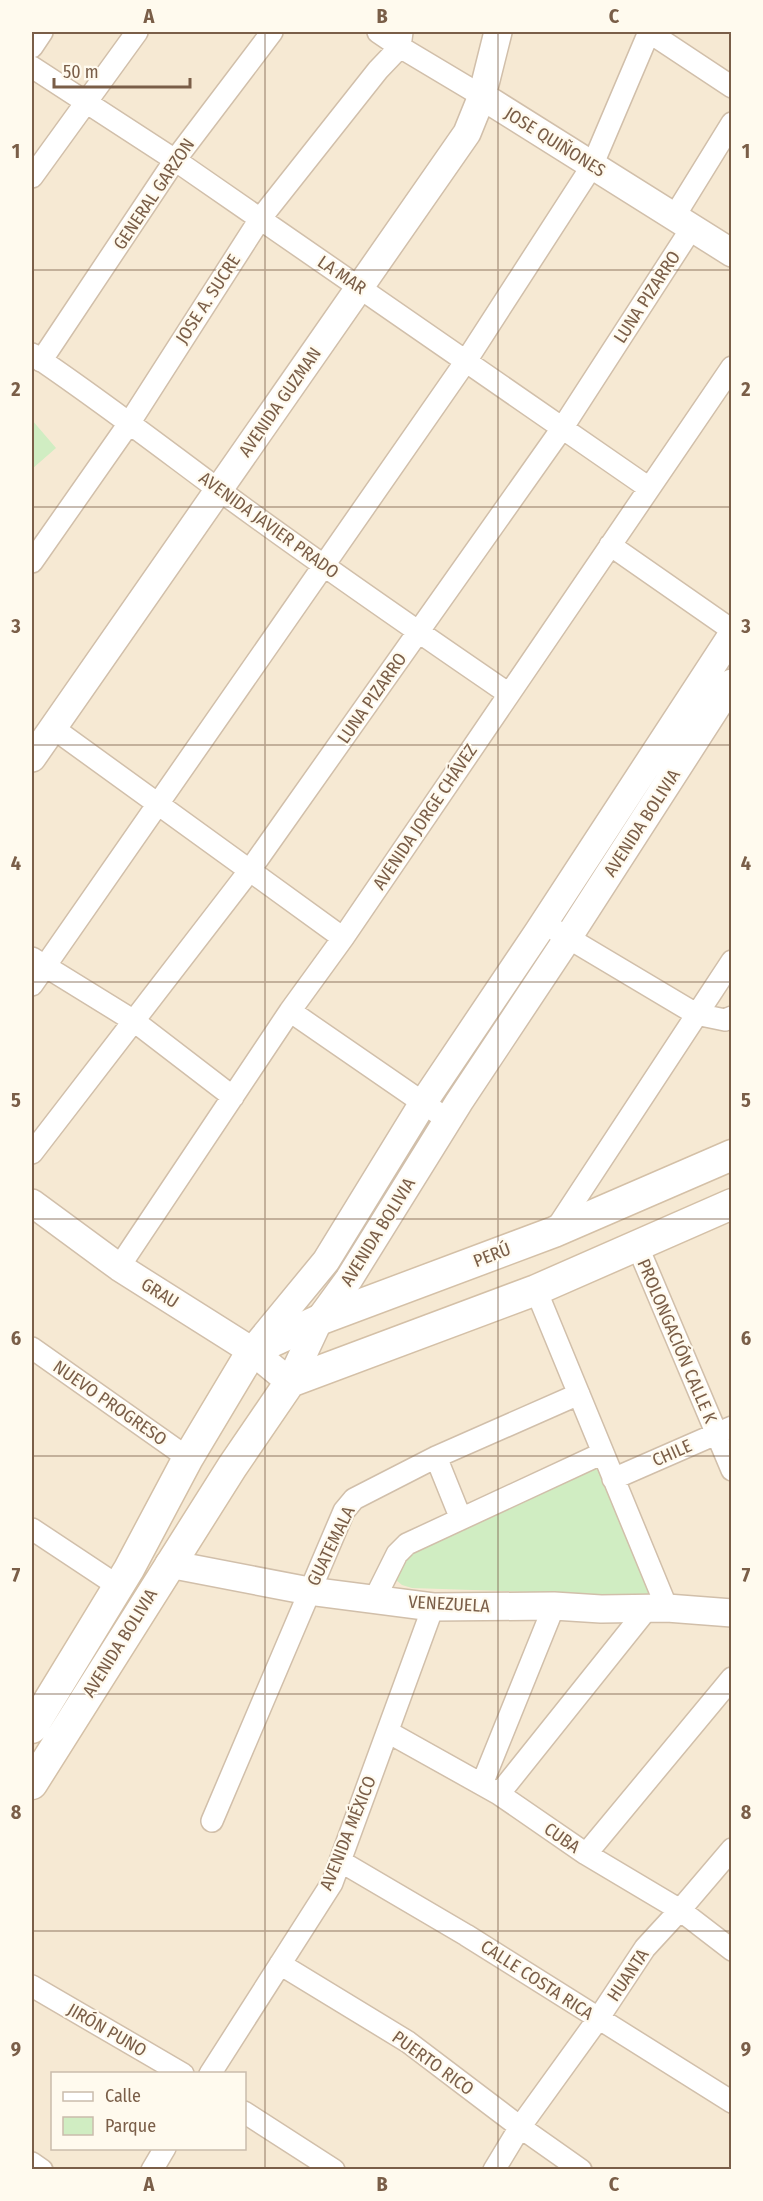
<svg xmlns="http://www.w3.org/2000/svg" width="763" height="2201" viewBox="0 0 763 2201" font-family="'Fira Sans Condensed',sans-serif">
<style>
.residential{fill:#f6e9d3;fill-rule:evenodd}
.green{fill:#d0edc2}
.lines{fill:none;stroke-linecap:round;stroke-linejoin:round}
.minor-casing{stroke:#d1bfaa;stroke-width:24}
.tertiary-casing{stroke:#d1bfaa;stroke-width:30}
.secondary-casing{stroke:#d4c0a7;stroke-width:33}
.minor{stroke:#fff;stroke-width:21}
.tertiary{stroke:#fff;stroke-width:27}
.secondary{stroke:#fff;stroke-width:30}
.grid{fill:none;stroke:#7a5e48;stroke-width:1.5;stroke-opacity:0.55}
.labels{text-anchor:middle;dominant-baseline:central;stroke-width:4.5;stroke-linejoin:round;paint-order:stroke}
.street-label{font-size:18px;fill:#7a5e48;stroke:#fffaee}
.neatline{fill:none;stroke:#7a5e48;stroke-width:2}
.grid-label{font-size:20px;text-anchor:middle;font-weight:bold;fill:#7a5e48}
</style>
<rect width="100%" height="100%" fill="#fef7e6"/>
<!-- residential -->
<path class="residential" d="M 32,32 L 731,32 L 731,2169 L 32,2170 ZM 52,2074 L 244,2074 L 244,2148 L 52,2148 Z"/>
<!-- green -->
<path class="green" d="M 32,420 L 56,448 L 32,469 Z
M 601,1466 L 652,1596 L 412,1588 L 402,1585 L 396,1580 L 411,1544 Z"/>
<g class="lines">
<defs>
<path id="minor" d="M 378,32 L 400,47 L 482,96
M 649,32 L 732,87
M 32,47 L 42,32
M 32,67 L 175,160 L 649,488
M 32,177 L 137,32
M 674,217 L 732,123
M 32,354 C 96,397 157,444 219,490 C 314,560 411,627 509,694
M 41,361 L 175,160 L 272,32
M 610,545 L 732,630
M 32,562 L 130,422 L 260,219 L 378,70 L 400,47 L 402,32
M 53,728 L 343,938
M 555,930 L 696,1014 L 725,1020 L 732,1017
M 32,958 L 134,1021 L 233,1097
M 32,985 L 466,361 L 592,166 L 649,32
M 290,1011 L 448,1120
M 32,1153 L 250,870 L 563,427 L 691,229
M 554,1232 L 732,961
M 637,1245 L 732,1470
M 119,1267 L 290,1011 L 343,938 L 732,367
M 536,1290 L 667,1608
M 32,1348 L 188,1458
M 436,1457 L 461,1519
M 613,1479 L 732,1427
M 32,1529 L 118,1586
M 375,1598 L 397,1554 L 407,1544 L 603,1453
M 388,1732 L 499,1794 L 586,1854 L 680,1910 L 732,1950
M 482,1784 L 554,1606
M 499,1794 L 647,1609
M 212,1821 L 344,1511 L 354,1499 L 436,1457 L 579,1394
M 586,1854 L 732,1678
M 340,1861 L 466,1935 L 732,2102
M 280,1964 L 408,2042 L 520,2127 L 581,2170
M 32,1986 L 183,2074
M 210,2074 L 332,1883 L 433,1607
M 244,2112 L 334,2170
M 32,2163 L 42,2170
M 152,2170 L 165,2148
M 494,2170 L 520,2127 L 598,2019 L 645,1948 L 680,1910 L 732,1849"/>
<path id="tertiary" d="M 482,96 L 732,253
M 32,758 L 467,133 L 482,96 L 498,32
M 32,1203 L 119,1267 L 252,1351 L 290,1382 L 319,1320 L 349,1279 L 459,1102 L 562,947 L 732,683
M 252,1351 L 326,1261 L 423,1103 L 538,932 L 732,635
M 169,1564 L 309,1591 L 433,1607 L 554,1606 L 601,1609 L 667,1608 L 732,1613"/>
<path id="secondary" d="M 32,1728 L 129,1569 L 188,1458 L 252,1351 L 319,1320 L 554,1232 L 732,1155
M 32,1784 L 232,1467 L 290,1382 L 536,1290 L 732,1204"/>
</defs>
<!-- minor casing -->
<use href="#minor" class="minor-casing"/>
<!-- tertiary casing -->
<use href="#tertiary" class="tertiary-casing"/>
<!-- secondary casing -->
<use href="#secondary" class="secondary-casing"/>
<!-- minor -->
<use href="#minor" class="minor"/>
<!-- tertiary -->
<use href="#tertiary" class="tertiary"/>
<!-- secondary -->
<use href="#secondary" class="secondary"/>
</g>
<!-- grid -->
<path class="grid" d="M 265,32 L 265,2170M 498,32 L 498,2170M 32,270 L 732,270M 32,507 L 732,507M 32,745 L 732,745M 32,982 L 732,982M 32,1219 L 732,1219M 32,1456 L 732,1456M 32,1694 L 732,1694M 32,1931 L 732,1931"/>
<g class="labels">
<!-- street labels -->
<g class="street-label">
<text transform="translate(555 142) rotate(32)">JOSE QUIÑONES</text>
<text transform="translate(154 194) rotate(-56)">GENERAL GARZON</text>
<text transform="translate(342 275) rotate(34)">LA MAR</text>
<text transform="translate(647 297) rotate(-57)">LUNA PIZARRO</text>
<text transform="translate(208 299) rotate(-57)">JOSE A. SUCRE</text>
<text transform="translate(280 402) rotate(-55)">AVENIDA GUZMAN</text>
<text transform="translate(269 525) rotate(36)">AVENIDA JAVIER PRADO</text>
<text transform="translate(372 698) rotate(-55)">LUNA PIZARRO</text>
<text transform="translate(425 817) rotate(-56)">AVENIDA JORGE CHÁVEZ</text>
<text transform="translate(642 823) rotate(-57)">AVENIDA BOLIVIA</text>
<text transform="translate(378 1232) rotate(-58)">AVENIDA BOLIVIA</text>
<text transform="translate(492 1255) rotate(-21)">PERÚ</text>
<text transform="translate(160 1293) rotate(32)">GRAU</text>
<text transform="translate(677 1341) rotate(67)">PROLONGACIÓN CALLE K</text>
<text transform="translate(110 1403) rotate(35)">NUEVO PROGRESO</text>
<text transform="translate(672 1453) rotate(-24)">CHILE</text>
<text transform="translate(331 1546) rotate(-64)">GUATEMALA</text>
<text transform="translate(449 1604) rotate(3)">VENEZUELA</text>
<text transform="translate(120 1643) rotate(-58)">AVENIDA BOLIVIA</text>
<text transform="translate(348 1833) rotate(-68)">AVENIDA MÉXICO</text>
<text transform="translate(562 1838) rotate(35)">CUBA</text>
<text transform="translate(628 1975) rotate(-56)">HUANTA</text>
<text transform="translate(537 1980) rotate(33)">CALLE COSTA RICA</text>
<text transform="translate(107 2030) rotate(30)">JIRÓN PUNO</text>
<text transform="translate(433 2063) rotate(36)">PUERTO RICO</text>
</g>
</g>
<!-- border -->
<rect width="763" height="2201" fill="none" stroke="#fffaee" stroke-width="66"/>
<!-- legend -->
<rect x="51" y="2072" width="195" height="78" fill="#fffaee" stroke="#cabcac" stroke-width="1.5"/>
<rect x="63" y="2092" width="30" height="9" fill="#ffffff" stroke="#cabcac" stroke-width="1.5"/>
<text x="105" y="2102" font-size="18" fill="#7a5e48">Calle</text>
<rect x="63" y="2117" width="30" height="18" fill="#d0edc2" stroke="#cabcac" stroke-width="1.5"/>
<text x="105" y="2132" font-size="18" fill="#7a5e48">Parque</text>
<!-- scale -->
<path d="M54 78v9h136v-9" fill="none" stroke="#7a5e48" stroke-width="3"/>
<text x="63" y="78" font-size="18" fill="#7a5e48" stroke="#fffaee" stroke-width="4.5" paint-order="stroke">50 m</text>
<rect x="33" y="33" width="697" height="2135" class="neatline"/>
<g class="grid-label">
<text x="149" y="23">A</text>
<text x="382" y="23">B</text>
<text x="614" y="23">C</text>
<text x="16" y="158">1</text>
<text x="746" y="158">1</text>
<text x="16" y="396">2</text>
<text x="746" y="396">2</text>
<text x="16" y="633">3</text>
<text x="746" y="633">3</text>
<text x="16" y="870">4</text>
<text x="746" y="870">4</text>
<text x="16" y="1107">5</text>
<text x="746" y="1107">5</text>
<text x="16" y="1345">6</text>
<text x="746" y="1345">6</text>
<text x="16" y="1582">7</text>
<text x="746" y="1582">7</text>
<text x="16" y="1819">8</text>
<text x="746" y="1819">8</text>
<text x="16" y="2056">9</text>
<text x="746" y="2056">9</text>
<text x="149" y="2191">A</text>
<text x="382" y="2191">B</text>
<text x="614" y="2191">C</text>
</g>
</svg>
